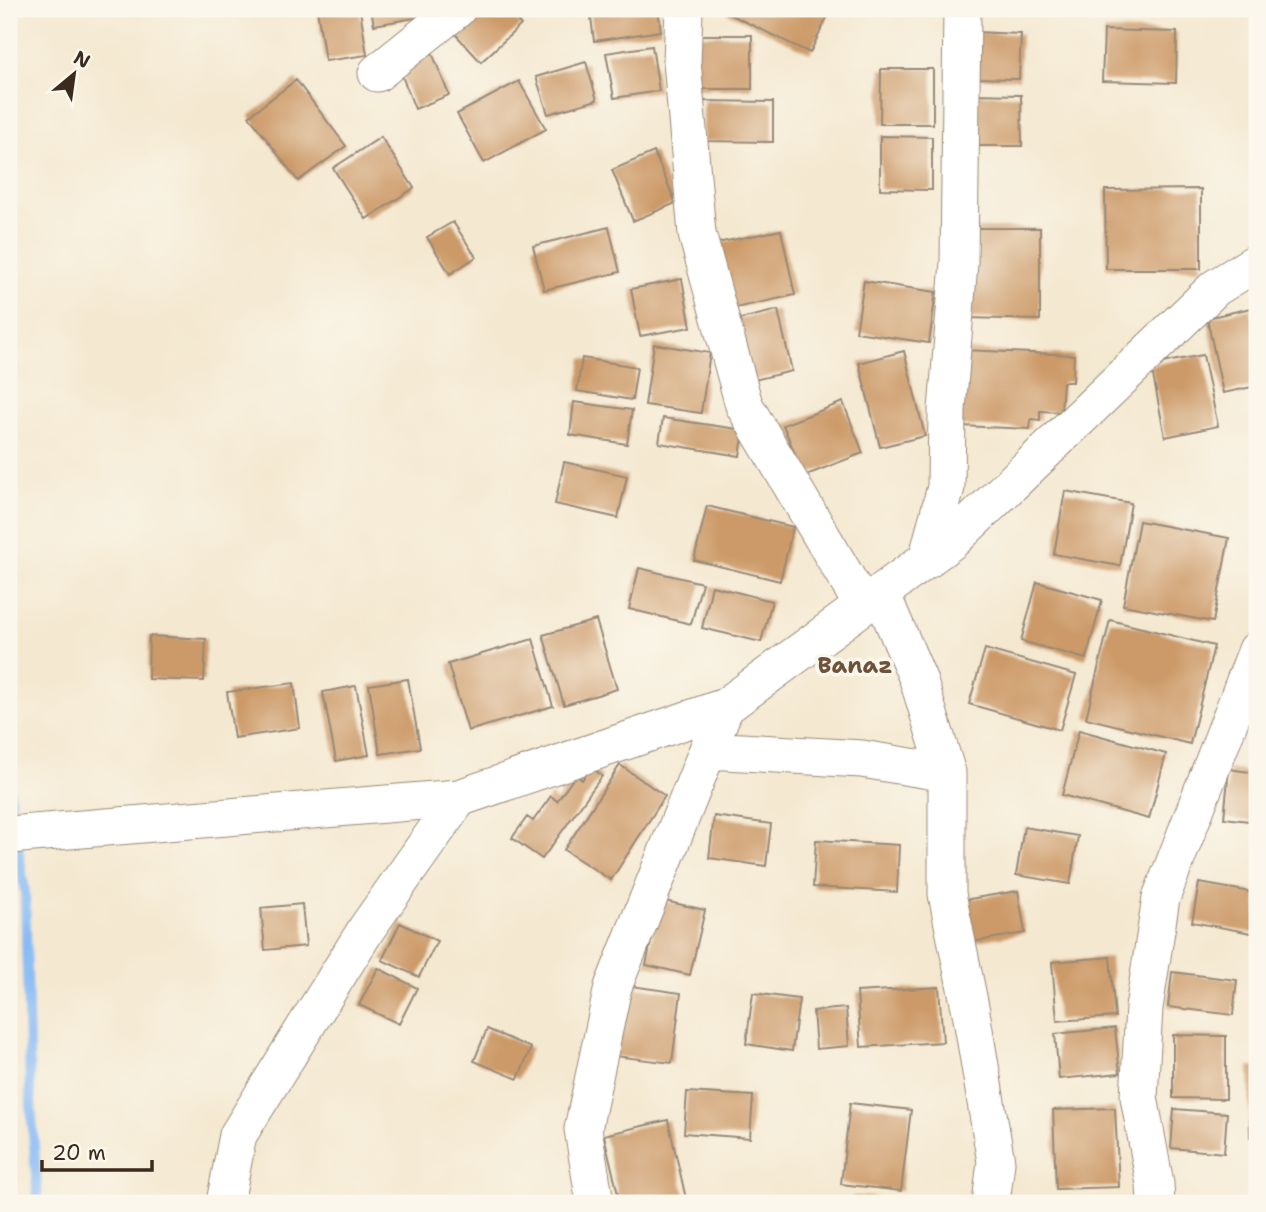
<svg xmlns="http://www.w3.org/2000/svg" width="1266" height="1212" viewBox="0 0 1266 1212" font-family="'Shantell Sans',sans-serif">
<style>
.lines{fill:none;stroke-linecap:round;stroke-linejoin:round}
.stream{stroke:#86baf4;stroke-width:10}
.building{fill:#cc9a68}
.minor-casing{stroke:#988977;stroke-width:39}
.minor{stroke:#fff;stroke-width:37}
.labels{text-anchor:middle;dominant-baseline:central;stroke-width:7;stroke-linejoin:round;paint-order:stroke}
.quarter-label{font-size:23px;font-weight:bold;fill:#6e5138;stroke:#fbf7ec}
</style>
<rect width="100%" height="100%" fill="#fbf7ec"/>
<filter id="ink" filterUnits="userSpaceOnUse"><feTurbulence type="fractalNoise" baseFrequency=".0143" numOctaves="2"/><feDisplacementMap in="SourceGraphic" scale="14" xChannelSelector="R" yChannelSelector="G"/><feConvolveMatrix kernelMatrix="1 2 1 2 8 2 1 2 1" color-interpolation-filters="sRGB"/></filter>
<filter id="wash" filterUnits="userSpaceOnUse"><feTurbulence type="fractalNoise" baseFrequency=".00686" numOctaves="4" result="noise"/><feDisplacementMap in="SourceGraphic" scale="28" xChannelSelector="R" yChannelSelector="G"/><feGaussianBlur stdDeviation="1.57" result="paint"/><feColorMatrix in="noise" values="0 0 0 0 0 0 0 0 0 0 0 0 0 0 0 0 0 1.4 0 .05"/><feComposite in="paint" operator="in"/></filter>
<g filter="url(#wash)">
<rect width="100%" height="100%" fill="#f4e8d0"/>
<g class="lines">
<!-- stream -->
<path class="stream" d="M 9,790 L 25,892 L 30,1089 L 38,1203"/>
</g>
<g id="blocks">
<!-- building -->
<path class="building" d="M 317,9 L 360,9 L 367,55 L 325,61 Z
M 371,9 L 419,9 L 421,17 L 374,25 Z
M 463,9 L 506,9 L 521,25 L 481,62 L 446,24 Z
M 590,9 L 658,9 L 661,31 L 594,41 Z
M 728,9 L 831,9 L 810,53 L 727,13 Z
M 1104,30 L 1177,32 L 1176,83 L 1102,81 Z
M 973,32 L 1021,34 L 1019,79 L 972,78 Z
M 692,35 L 752,35 L 752,89 L 692,89 Z
M 652,46 L 659,91 L 614,98 L 606,53 Z
M 431,50 L 449,95 L 415,109 L 397,63 Z
M 586,62 L 597,100 L 548,114 L 536,77 Z
M 881,69 L 933,69 L 933,124 L 880,124 Z
M 296,80 L 346,146 L 298,181 L 249,116 Z
M 519,81 L 546,129 L 484,163 L 457,114 Z
M 970,94 L 1021,95 L 1022,146 L 970,146 Z
M 703,101 L 773,102 L 773,142 L 703,141 Z
M 880,136 L 932,137 L 932,190 L 880,189 Z
M 381,137 L 414,188 L 366,219 L 333,168 Z
M 654,152 L 676,203 L 633,221 L 612,170 Z
M 1201,189 L 1201,269 L 1106,269 L 1105,190 Z
M 453,222 L 476,257 L 450,274 L 427,237 Z
M 609,227 L 620,272 L 544,290 L 533,246 Z
M 967,228 L 1040,228 L 1040,320 L 966,318 Z
M 781,230 L 795,295 L 726,310 L 712,244 Z
M 682,279 L 691,327 L 640,336 L 631,289 Z
M 864,281 L 936,292 L 929,343 L 856,332 Z
M 1251,308 L 1257,336 L 1257,386 L 1223,393 L 1207,318 Z
M 778,310 L 792,371 L 746,382 L 732,321 Z
M 654,344 L 710,353 L 701,413 L 645,405 Z
M 963,350 L 1074,355 L 1073,382 L 1063,382 L 1061,412 L 1040,411 L 1040,420 L 1031,419 L 1030,429 L 960,426 Z
M 904,351 L 925,436 L 880,447 L 859,363 Z
M 1203,355 L 1218,426 L 1165,437 L 1151,365 Z
M 582,358 L 637,367 L 632,400 L 577,391 Z
M 574,402 L 632,410 L 627,444 L 570,435 Z
M 843,402 L 863,453 L 804,476 L 783,425 Z
M 663,418 L 744,430 L 740,456 L 659,443 Z
M 564,462 L 627,476 L 618,518 L 555,504 Z
M 1065,491 L 1131,503 L 1120,566 L 1054,554 Z
M 707,506 L 793,527 L 780,581 L 694,560 Z
M 1139,521 L 1229,538 L 1213,622 L 1123,605 Z
M 639,568 L 702,583 L 691,624 L 629,609 Z
M 1037,582 L 1102,600 L 1086,659 L 1021,641 Z
M 712,586 L 772,601 L 761,642 L 702,628 Z
M 596,620 L 617,689 L 564,705 L 543,635 Z
M 1110,620 L 1214,646 L 1190,744 L 1086,718 Z
M 149,636 L 206,639 L 204,681 L 148,679 Z
M 533,639 L 553,706 L 468,731 L 448,664 Z
M 985,649 L 1076,675 L 1060,730 L 969,704 Z
M 408,679 L 420,748 L 380,754 L 369,685 Z
M 294,683 L 300,728 L 234,738 L 227,692 Z
M 356,686 L 369,755 L 336,761 L 323,692 Z
M 1079,730 L 1166,754 L 1149,819 L 1062,795 Z
M 620,765 L 665,796 L 611,880 L 564,850 Z
M 591,767 L 602,776 L 542,859 L 512,838 L 527,817 L 533,821 L 551,796 L 557,801 L 576,775 L 582,780 Z
M 1229,769 L 1257,773 L 1257,822 L 1224,818 Z
M 714,816 L 771,824 L 766,866 L 709,858 Z
M 1024,827 L 1078,836 L 1070,884 L 1016,875 Z
M 816,840 L 899,845 L 897,892 L 813,887 Z
M 1199,883 L 1257,893 L 1257,934 L 1192,922 Z
M 1018,891 L 1025,933 L 965,943 L 957,901 Z
M 660,900 L 705,910 L 690,975 L 646,965 Z
M 302,904 L 306,946 L 265,950 L 261,908 Z
M 400,923 L 437,941 L 419,977 L 382,960 Z
M 1110,957 L 1115,1017 L 1057,1021 L 1052,962 Z
M 378,968 L 417,988 L 399,1024 L 359,1005 Z
M 1172,972 L 1237,980 L 1233,1015 L 1168,1007 Z
M 624,985 L 681,993 L 672,1063 L 614,1056 Z
M 939,987 L 943,1042 L 861,1047 L 857,992 Z
M 753,993 L 799,999 L 792,1051 L 746,1044 Z
M 846,1008 L 849,1046 L 816,1049 L 813,1011 Z
M 1115,1028 L 1120,1073 L 1059,1079 L 1055,1034 Z
M 487,1029 L 531,1048 L 518,1079 L 474,1061 Z
M 1173,1035 L 1226,1036 L 1226,1099 L 1173,1098 Z
M 1249,1067 L 1257,1067 L 1257,1137 L 1250,1137 Z
M 687,1092 L 753,1096 L 750,1138 L 684,1133 Z
M 850,1103 L 911,1110 L 901,1191 L 841,1184 Z
M 1115,1108 L 1119,1187 L 1056,1189 L 1053,1110 Z
M 1174,1109 L 1227,1113 L 1224,1153 L 1171,1148 Z
M 668,1120 L 687,1203 L 620,1203 L 604,1135 Z
M 854,1196 L 903,1200 L 903,1203 L 853,1203 Z
M 1037,1199 L 1118,1199 L 1118,1203 L 1037,1203 Z"/>
</g>
</g>
<g filter="url(#ink)">
<use href="#blocks" fill-opacity="0" stroke="#988977" stroke-width="2"/>
<g class="lines">
<defs>
<path id="minor" d="M 684,9 L 682,61 L 697,234 L 744,405 L 863,606
M 377,73 L 457,9
M 927,560 L 946,487 L 947,410 L 959,263 L 962,9
M 881,593 L 918,679 L 947,773 L 947,894 L 971,1012 L 996,1162 L 991,1203
M 708,750 L 862,759 L 947,773
M 9,835 L 459,798 L 725,707 L 953,540 L 1215,288 L 1257,262
M 225,1203 L 238,1135 L 367,928 L 459,798
M 595,1203 L 583,1129 L 613,987 L 725,707
M 1156,1203 L 1155,1184 L 1139,1097 L 1144,1008 L 1161,898 L 1257,650"/>
</defs>
<!-- minor casing -->
<use href="#minor" class="minor-casing"/>
<!-- minor -->
<use href="#minor" class="minor"/>
</g>
</g>
<g class="labels">
<!-- quarter labels -->
<g class="quarter-label">
<text x="855" y="665">Banaz</text>
</g>
</g>
<!-- margin -->
<rect width="1266" height="1212" fill="none" stroke="#fbf7ec" stroke-width="35"/>
<!-- north arrow -->
<g transform="translate(74 74) rotate(29)" stroke="#fbf7ec" stroke-width="5" paint-order="stroke">
<path d="M0-5L12 26L0 18L-12 26Z" fill="#3b2a1e"/>
<text y="-10" font-size="19" font-weight="bold" text-anchor="middle" fill="#3b2a1e">N</text>
</g>
<!-- scale -->
<path d="M42 1160v10h110v-10" fill="none" stroke="#3b2a1e" stroke-width="3.5"/>
<text x="52" y="1160" font-size="21" fill="#3b2a1e" stroke="#fbf7ec" stroke-width="5" paint-order="stroke">20 m</text>
</svg>
